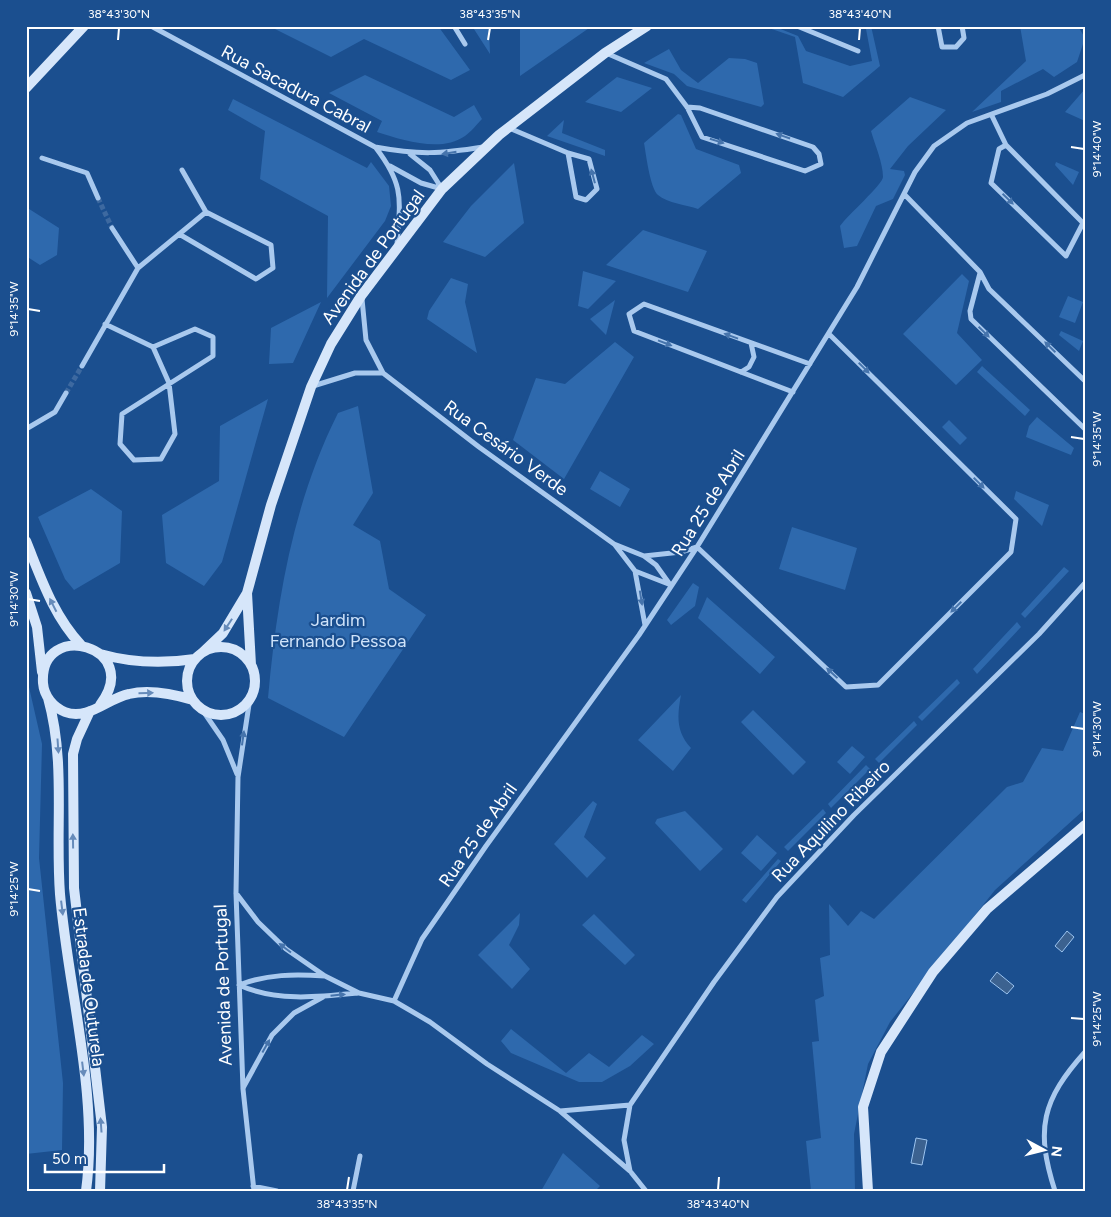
<svg xmlns="http://www.w3.org/2000/svg" width="1111" height="1217" viewBox="0 0 1111 1217" font-family="Figtree,sans-serif">
<style>
.green{fill:#2e69ad}
.water{fill:#3c6290;stroke:#9cc4f0}
.lines{fill:none;stroke-linecap:round;stroke-linejoin:round}
.street-tunnel{stroke:#3d69a0;stroke-width:5;stroke-dasharray:5 2.5;stroke-linecap:butt}
.street{stroke:#a9c9ee;stroke-width:5}
.secondary{stroke:#d6e6fa;stroke-width:10}
.oneway{fill:#4674ac}
.oneway2{fill:#668bba}
.ticks{fill:none;stroke:#fff;stroke-width:2}
.labels{text-anchor:middle;dominant-baseline:central;stroke-width:4.5;stroke-linejoin:round;paint-order:stroke}
.street-label{font-size:18px;fill:#fff;stroke:#1b4f8f}
.park-label{font-size:18px;fill:#cfe3fa;stroke:#1b4f8f}
.neatline{fill:none;stroke:#fff;stroke-width:2}
.ticks-label{font-size:12px;text-anchor:middle;fill:#fff}
</style>
<rect width="100%" height="100%" fill="#1b4f8f"/>
<!-- green -->
<path class="green" d="M 269,26 L 438,26 L 470,70 L 451,80 L 364,39 L 331,57 Z
M 472,26 L 489,26 L 490,54 Z
M 520,26 L 592,26 L 520,76 Z
M 763,26 L 773,26 L 798,36 L 806,51 L 850,66 L 872,61 L 866,29 L 860,26 L 871,26 L 880,66 L 843,97 L 803,83 L 795,37 Z
M 1020,26 L 1078,26 L 1085,38 L 1077,62 L 1054,77 L 1043,69 L 1001,91 L 1001,102 L 972,112 L 1026,61 Z
M 669,49 L 681,70 L 698,83 L 729,58 L 745,59 L 757,63 L 764,104 L 761,107 L 687,86 L 674,74 L 644,63 Z
M 365,75 L 454,117 L 474,105 L 482,119 C 477,124 471,132 465,136 C 441,153 402,140 377,132 L 382,121 L 329,93 Z
M 617,77 L 652,88 L 621,112 L 585,102 Z
M 1085,89 L 1085,121 L 1065,112 Z
M 910,97 L 946,110 L 908,146 L 890,169 L 904,171 L 905,175 L 893,199 L 876,206 L 857,246 L 844,248 L 840,226 C 847,216 883,184 883,177 C 883,163 875,145 871,131 Z
M 233,99 L 367,168 L 371,162 L 389,186 L 391,206 L 385,221 L 327,298 L 328,216 L 260,179 L 265,131 L 228,110 Z
M 678,114 L 681,115 L 696,149 L 739,165 L 741,173 L 698,209 C 687,205 667,203 658,195 C 650,188 646,154 644,143 Z
M 564,120 L 562,133 L 605,150 L 605,156 L 547,136 Z
M 1056,162 L 1079,172 L 1073,185 L 1055,165 Z
M 514,163 L 524,223 L 485,257 L 443,242 L 471,206 Z
M 26,207 L 59,228 L 57,255 L 40,265 L 26,256 Z
M 643,230 L 707,251 L 688,292 L 606,265 Z
M 583,271 L 616,281 L 588,309 L 578,306 Z
M 962,274 L 969,281 L 957,333 L 982,360 L 956,385 L 903,334 Z
M 451,278 L 468,284 L 465,302 L 477,353 L 427,319 L 429,311 Z
M 1068,296 L 1083,302 L 1075,323 L 1059,317 Z
M 615,300 L 606,335 L 590,319 Z
M 321,302 L 293,363 L 269,364 L 271,328 Z
M 1061,331 L 1083,341 L 1079,351 L 1059,335 Z
M 615,342 L 634,357 L 564,479 L 513,440 L 536,378 L 565,384 Z
M 982,366 L 1030,410 L 1025,416 L 977,372 Z
M 268,399 L 222,562 L 204,586 L 166,563 L 162,515 L 219,481 L 220,426 Z
M 358,406 L 373,493 L 353,525 L 380,541 L 389,589 L 426,615 L 344,737 L 268,698 C 277,599 293,503 338,413 Z
M 1037,417 L 1074,448 L 1071,455 L 1026,437 L 1029,426 Z
M 949,420 L 967,438 L 960,445 L 942,427 Z
M 600,471 L 630,489 L 620,507 L 590,489 Z
M 91,489 L 122,511 L 120,563 L 74,590 L 65,579 L 38,517 Z
M 1016,491 L 1049,505 L 1042,526 L 1014,499 Z
M 792,527 L 857,548 L 845,590 L 779,569 Z
M 1064,567 L 1069,571 L 1025,618 L 1021,614 Z
M 693,583 L 699,587 L 695,606 L 671,625 L 667,620 Z
M 707,597 L 775,657 L 760,674 L 698,618 Z
M 1017,622 L 1021,627 L 977,674 L 973,669 Z
M 26,674 L 42,744 L 39,858 L 63,1083 L 62,1150 L 26,1154 Z
M 957,679 L 960,683 L 922,721 L 918,717 Z
M 681,695 C 677,716 676,732 691,748 L 673,771 L 638,740 Z
M 753,710 L 806,762 L 793,775 L 741,722 Z
M 1080,712 L 1085,714 L 1085,809 L 995,890 L 890,1022 L 868,1064 L 854,1134 L 855,1191 L 811,1191 L 806,1141 L 821,1138 L 812,1042 L 819,1041 L 815,1000 L 824,996 L 820,958 L 830,955 L 829,904 L 848,926 L 861,911 L 874,919 L 1007,787 L 1023,782 L 1042,748 L 1063,751 Z
M 914,721 L 917,725 L 879,763 L 875,759 Z
M 852,746 L 865,757 L 850,774 L 837,762 Z
M 866,765 L 870,769 L 831,808 L 828,804 Z
M 593,801 L 597,804 L 584,837 L 606,858 L 587,878 L 554,844 Z
M 823,809 L 826,813 L 788,851 L 784,847 Z
M 685,811 L 723,849 L 700,871 L 655,823 L 657,819 Z
M 757,835 L 777,853 L 761,871 L 741,853 Z
M 778,859 L 781,861 L 746,903 L 742,900 Z
M 520,913 L 519,925 L 509,945 L 530,969 L 512,989 L 478,955 Z
M 594,914 L 635,955 L 625,965 L 582,925 Z
M 511,1029 L 566,1073 L 589,1053 L 609,1067 L 642,1035 L 654,1044 L 630,1066 L 602,1082 L 579,1082 L 511,1053 L 501,1041 Z
M 563,1153 L 600,1186 L 595,1191 L 541,1191 Z"/>
<!-- water -->
<path class="water" d="M 1067,931 L 1074,937 L 1062,952 L 1055,946 Z
M 997,972 L 1014,986 L 1007,994 L 990,981 Z
M 916,1138 L 927,1140 L 922,1165 L 911,1163 Z"/>
<g class="lines">
<!-- street-tunnel -->
<path class="street-tunnel" d="M 98,198 L 112,228
M 66,393 L 82,366"/>
<!-- street -->
<path class="street" d="M 151,26 L 375,147 C 419,155 440,154 483,147
M 454,26 L 465,44
M 797,26 L 858,51
M 938,26 L 942,47 L 956,47 L 964,38 L 962,26
M 606,53 L 666,79 L 687,107 L 702,137 L 805,171 L 821,164 L 819,154 L 813,147 L 700,108 L 687,107
M 992,116 L 1006,145 L 1083,223 L 1066,256 L 991,183 L 999,149 L 1006,145
M 509,128 L 568,153 L 589,159 L 597,189 L 586,200 L 576,197 L 568,153
M 376,148 C 405,186 400,200 397,245
M 410,154 L 430,170 L 442,189
M 42,158 L 87,173 L 98,198
M 390,166 L 421,183 L 442,189
M 904,194 L 980,272 L 989,289 L 1085,381
M 112,228 L 138,268
M 179,234 L 256,279 L 273,268 L 271,245 L 206,212
M 980,273 L 970,311 L 971,319 L 1085,429
M 362,299 L 366,340 L 383,373 L 479,447 L 614,544 L 644,556 L 656,565 L 671,586
M 105,324 L 153,347 L 169,383 L 175,434 L 161,459 L 134,460 L 120,444 L 122,414 L 213,356 L 213,337 L 195,329 L 153,347
M 82,366 L 138,268 L 206,212 L 182,170
M 741,372 L 749,367 L 754,357 L 751,343
M 313,386 L 355,373 L 383,373
M 793,392 L 634,331 L 629,314 L 644,304 L 810,364
M 26,429 L 55,412 L 66,393
M 615,545 L 635,571 L 671,585
M 644,556 L 681,552 L 697,547 L 846,687 L 878,685 L 1011,552 L 1016,519 L 829,334
M 635,571 L 645,625
M 250,698 L 238,777 L 236,893 L 243,1089 L 254,1191
M 201,708 L 223,740 L 237,774
M 236,893 L 258,922 L 286,949 L 325,976 L 359,993 L 394,1001 L 430,1022 L 487,1064 L 560,1111 L 630,1171 L 646,1191
M 239,985 C 276,1002 319,997 358,993
M 239,985 C 268,974 294,974 325,976
M 394,1001 L 422,939 L 486,846 L 639,635 L 697,547 L 857,287 L 915,172 L 934,146 L 967,123 L 1047,94 L 1085,75
M 243,1088 L 272,1035 L 294,1013 L 323,997
M 560,1111 L 630,1105
M 630,1171 L 624,1140 L 630,1105 L 714,982 L 777,897 L 854,815 L 1039,634 L 1085,583
M 253,1186 L 277,1191
M 353,1191 L 360,1156
M 1055,1191 C 1035,1129 1042,1100 1085,1052"/>
<!-- secondary -->
<path class="secondary" d="M 26,88 L 84,26
M 26,541 C 41,578 53,615 81,645
M 26,593 L 37,627 L 42,672
M 247,593 L 251,665
M187 681a34 34 0 1 1 68 0a34 34 0 1 1-68 0Z
M 203,652 L 223,633 L 247,593 L 271,505 L 311,387 L 331,344 L 361,296 L 442,189 L 499,135 L 605,53 L 647,26
M 100,654 C 132,663 162,664 195,659
M 48,698 C 66,762 55,828 60,894 C 68,989 99,1095 86,1191
M 100,705 C 145,646 39,618 43,683 C 44,696 53,707 65,712 C 88,721 108,698 129,694 C 150,689 173,694 193,700
M 90,711 L 77,739 L 73,754 L 74,888 L 102,1127 L 100,1191
M 868,1191 L 863,1107 L 881,1052 L 933,972 L 987,909 L 1085,825"/>
</g>
<!-- one-way arrows -->
<defs><path id="oneway-solid" d="M-6-.8H1V-3.2L6.5 0L1 3.2V.8H-6Z" transform="scale(1.25)"/></defs>
<g class="oneway">
<use href="#oneway-solid" transform="translate(783 136) rotate(-161)"/>
<use href="#oneway-solid" transform="translate(717 141) rotate(18)"/>
<use href="#oneway-solid" transform="translate(449 153) rotate(171)"/>
<use href="#oneway-solid" transform="translate(593 176) rotate(-105)"/>
<use href="#oneway-solid" transform="translate(1008 199) rotate(44)"/>
<use href="#oneway-solid" transform="translate(984 332) rotate(44)"/>
<use href="#oneway-solid" transform="translate(731 336) rotate(-160)"/>
<use href="#oneway-solid" transform="translate(665 343) rotate(21)"/>
<use href="#oneway-solid" transform="translate(1050 347) rotate(-136)"/>
<use href="#oneway-solid" transform="translate(864 368) rotate(45)"/>
<use href="#oneway-solid" transform="translate(979 483) rotate(45)"/>
<use href="#oneway-solid" transform="translate(641 598) rotate(81)"/>
<use href="#oneway-solid" transform="translate(956 607) rotate(135)"/>
<use href="#oneway-solid" transform="translate(832 673) rotate(-137)"/>
<use href="#oneway-solid" transform="translate(243 738) rotate(-82)"/>
<use href="#oneway-solid" transform="translate(285 948) rotate(-143)"/>
<use href="#oneway-solid" transform="translate(338 995) rotate(-6)"/>
<use href="#oneway-solid" transform="translate(266 1046) rotate(-61)"/>
</g>
<g class="oneway2">
<use href="#oneway-solid" transform="translate(53 605) rotate(-117)"/>
<use href="#oneway-solid" transform="translate(228 625) rotate(123)"/>
<use href="#oneway-solid" transform="translate(146 693) rotate(-2)"/>
<use href="#oneway-solid" transform="translate(58 746) rotate(86)"/>
<use href="#oneway-solid" transform="translate(73 841) rotate(-91)"/>
<use href="#oneway-solid" transform="translate(62 908) rotate(83)"/>
<use href="#oneway-solid" transform="translate(83 1069) rotate(83)"/>
<use href="#oneway-solid" transform="translate(101 1125) rotate(-94)"/>
</g>
<!-- ticks -->
<path class="ticks" d="M 118,40 L 119,28M 488,40 L 490,28M 859,40 L 860,28M 1071,147 L 1084,149M 28,309 L 40,311M 1071,437 L 1084,439M 28,599 L 40,601M 1071,727 L 1084,729M 28,889 L 40,891M 1071,1018 L 1084,1019M 347,1190 L 349,1177M 718,1190 L 719,1177"/>
<g class="labels">
<!-- street labels -->
<g class="street-label">
<text transform="translate(296 89) rotate(28)">Rua Sacadura Cabral</text>
<text transform="translate(373 257) rotate(-54)">Avenida de Portugal</text>
<text transform="translate(506 448) rotate(36)">Rua Cesário Verde</text>
<text transform="translate(708 503) rotate(-58)">Rua 25 de Abril</text>
<text transform="translate(831 821) rotate(-46)">Rua Aquilino Ribeiro</text>
<text transform="translate(478 835) rotate(-55)">Rua 25 de Abril</text>
<text transform="translate(223 985) rotate(-92)">Avenida de Portugal</text>
<text transform="translate(89 987) rotate(83)">Estrada de Outurela</text>
</g>
<!-- park labels -->
<g class="park-label">
<text x="338" y="620">Jardim<tspan x="338" dy="21">Fernando Pessoa</tspan></text>
</g>
</g>
<!-- border -->
<rect width="1111" height="1217" fill="none" stroke="#1b4f8f" stroke-width="55"/>
<!-- north arrow -->
<g transform="translate(1044 1150) rotate(97)" stroke="#1b4f8f" stroke-width="4" paint-order="stroke">
<path d="M0-4L9 19L0 12L-9 19Z" fill="#ffffff"/>
<text y="-8" font-size="14" font-weight="bold" text-anchor="middle" fill="#ffffff">N</text>
</g>
<!-- scale -->
<path d="M45 1164v8h119v-8" fill="none" stroke="#ffffff" stroke-width="2.5"/>
<text x="52" y="1164" font-size="15" fill="#ffffff" stroke="#1b4f8f" stroke-width="4" paint-order="stroke">50 m</text>
<rect x="28" y="28" width="1056" height="1162" class="neatline"/>
<g class="ticks-label">
<text x="119" y="18">38°43'30"N</text>
<text x="490" y="18">38°43'35"N</text>
<text x="860" y="18">38°43'40"N</text>
<text transform="translate(1097 149) rotate(-90)" y="4">9°14'40"W</text>
<text transform="translate(14 309) rotate(-90)" y="4">9°14'35"W</text>
<text transform="translate(1097 439) rotate(-90)" y="4">9°14'35"W</text>
<text transform="translate(14 599) rotate(-90)" y="4">9°14'30"W</text>
<text transform="translate(1097 729) rotate(-90)" y="4">9°14'30"W</text>
<text transform="translate(14 889) rotate(-90)" y="4">9°14'25"W</text>
<text transform="translate(1097 1019) rotate(-90)" y="4">9°14'25"W</text>
<text x="347" y="1208">38°43'35"N</text>
<text x="718" y="1208">38°43'40"N</text>
</g>
</svg>
